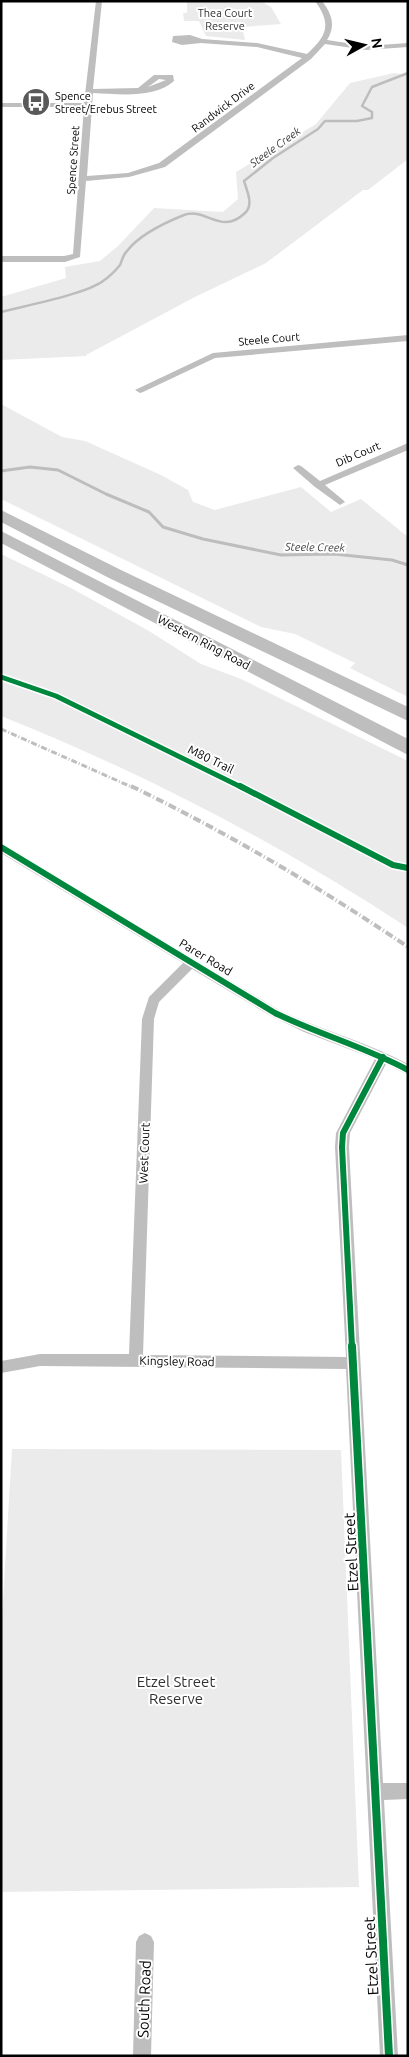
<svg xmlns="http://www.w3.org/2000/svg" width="409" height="2057" viewBox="0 0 409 2057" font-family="Ubuntu,sans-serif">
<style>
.green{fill:#ebebeb}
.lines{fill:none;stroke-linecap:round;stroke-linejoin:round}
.stream-far1{stroke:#bdbdbd;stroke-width:2.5}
.stream{stroke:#bdbdbd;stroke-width:3}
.street{fill:#bebebe;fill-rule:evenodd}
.highway{fill:#bebebe;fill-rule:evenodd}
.rail-far1{stroke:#bebebe;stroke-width:3;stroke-dasharray:6 2 1 2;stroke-linecap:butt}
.rail{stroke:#bebebe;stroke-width:4;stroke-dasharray:8 2.5 1 2.5;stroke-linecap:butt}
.cycleway-far2-casing{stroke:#fff;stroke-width:8}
.cycleway-far1-casing{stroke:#fff;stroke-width:9}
.cycleway-casing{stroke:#fff;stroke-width:11}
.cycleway-far2{stroke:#00873e;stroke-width:5}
.cycleway-far1{stroke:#00873e;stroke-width:6}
.cycleway{stroke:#00873e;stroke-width:8}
.labels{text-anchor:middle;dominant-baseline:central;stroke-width:4;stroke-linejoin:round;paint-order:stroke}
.far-park-label{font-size:11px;fill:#313131;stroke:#fff}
.far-poi-label{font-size:11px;fill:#000;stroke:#fff;text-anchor:start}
.far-street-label{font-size:11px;fill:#000;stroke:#fff}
.far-water-label{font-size:11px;font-style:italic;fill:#424242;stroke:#fff}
.street-label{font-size:12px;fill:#000;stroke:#fff}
.near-street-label{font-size:15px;fill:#000;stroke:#fff}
.near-park-label{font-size:15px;fill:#313131;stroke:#fff}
</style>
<rect width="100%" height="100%" fill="#fff"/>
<!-- green -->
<path class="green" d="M 187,1 L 260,1 L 271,7 L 281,24 L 242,27 L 245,40 L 206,36 L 199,21 L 184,21 L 183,13 L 187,13 Z
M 394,73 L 408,75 L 408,159 L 368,190 L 363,190 L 266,263 L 193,298 L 86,355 L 87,356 L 1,360 L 1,297 L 66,278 L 65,267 L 100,261 L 118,246 L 154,208 L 223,212 L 238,199 L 236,172 L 316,124 L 350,83 Z
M 1,404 L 62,437 L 85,441 L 161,475 L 188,490 L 193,502 L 215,510 L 301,487 L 331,512 L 361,499 L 408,537 L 408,697 L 350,668 L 355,663 L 295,634 L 261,627 L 1,499 Z
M 1,554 L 71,588 L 149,631 L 201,664 L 241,679 L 408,761 L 408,928 C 280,844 144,773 1,716 Z
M 12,1449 L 341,1450 L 359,1887 L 1,1892 L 1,1634 Z"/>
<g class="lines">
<!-- stream-far1 -->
<path class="stream-far1" d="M 1,312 C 24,306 86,294 103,281 C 109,277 116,270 120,265 C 122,260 123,255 127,251 C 140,234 164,223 184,215 C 206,207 221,236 245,213 C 254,205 247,191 244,181 L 273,158 L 318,129 L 325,121 L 357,121 L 372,118 L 372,112 L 362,106 L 372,87 L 408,73"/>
<!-- stream -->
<path class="stream" d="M 1,471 L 30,467 L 58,470 L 106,494 L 149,512 L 163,527 L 203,539 L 281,555 L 334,554 L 392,560 L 408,565"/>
<!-- street -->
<path class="street" d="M 96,1 L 102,1 L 93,89 L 138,88 L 154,75 L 173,75 L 174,81 C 154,99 118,94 93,93 L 87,176 L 128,173 L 159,163 L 302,58 L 257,47 L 201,43 L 182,45 L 172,42 L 173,36 L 190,35 L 202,39 L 257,43 L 307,54 C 327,36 332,24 315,1 L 322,1 C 332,14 336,26 327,40 L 366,46 L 408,43 L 408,47 L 366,50 L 325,44 L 311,59 L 165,167 L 129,177 L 86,181 L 80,257 L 65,262 L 1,262 L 1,256 L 64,256 L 73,254 L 84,107 L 1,107 L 1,103 L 84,103 ZM 159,79 L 166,80 L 148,87 Z
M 408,335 L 408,341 L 215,358 L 143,392 L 140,393 L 135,390 L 213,353 Z
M 408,443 L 408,450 L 325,485 L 343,500 L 345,502 L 340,505 L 315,487 L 293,468 L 298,465 L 301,466 L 320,481 Z
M 1,843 L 279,1010 C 321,1030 367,1042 408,1064 L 408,1075 L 386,1064 L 350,1133 L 349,1147 L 383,1783 L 408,1783 L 408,1799 L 384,1800 L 398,2056 L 380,2056 L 346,1369 L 40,1366 L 1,1373 L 1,1361 L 40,1354 L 129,1354 L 142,1019 L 149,997 L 183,963 L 1,853 ZM 192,969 L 271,1016 L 304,1032 L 375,1059 L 336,1133 L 335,1147 L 346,1357 L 143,1355 L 154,1019 L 159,1002 Z
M 145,1933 L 151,1936 L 154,1942 L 151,2056 L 133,2056 L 136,1942 L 139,1936 Z"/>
<!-- highway -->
<path class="highway" d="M 1,510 L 121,570 L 408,707 L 408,721 L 109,578 L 1,522 Z
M 1,531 L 408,739 L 408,755 L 1,543 Z"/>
<!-- rail-far1 -->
<path class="rail-far1" d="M 1,729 L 134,788"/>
<!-- rail -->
<path class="rail" d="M 131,786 C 228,833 319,887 408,947"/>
<defs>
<path id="cycleway-far2" d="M 1,677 L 56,696 L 243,788"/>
<path id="cycleway-far1" d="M 240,786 L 393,865 L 408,868
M 1,847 L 275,1013 C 318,1034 365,1047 408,1070
M 352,1347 L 342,1147 L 343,1133 L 383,1057"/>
<path id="cycleway" d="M 352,1346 L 389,2056"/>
</defs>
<!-- cycleway-far2 casing -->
<use href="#cycleway-far2" class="cycleway-far2-casing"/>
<!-- cycleway-far1 casing -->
<use href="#cycleway-far1" class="cycleway-far1-casing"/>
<!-- cycleway casing -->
<use href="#cycleway" class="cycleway-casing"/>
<!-- cycleway-far2 -->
<use href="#cycleway-far2" class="cycleway-far2"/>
<!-- cycleway-far1 -->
<use href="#cycleway-far1" class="cycleway-far1"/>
<!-- cycleway -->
<use href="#cycleway" class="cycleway"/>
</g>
<!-- icons -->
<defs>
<symbol id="bus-disc" viewBox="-11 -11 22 22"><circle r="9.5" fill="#595959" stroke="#fff"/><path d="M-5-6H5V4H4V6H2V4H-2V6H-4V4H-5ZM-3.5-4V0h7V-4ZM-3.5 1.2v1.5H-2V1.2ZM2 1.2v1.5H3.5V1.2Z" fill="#fff"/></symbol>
</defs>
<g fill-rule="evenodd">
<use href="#bus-disc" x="20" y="86" width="32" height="32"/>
</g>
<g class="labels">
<!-- far-park labels -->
<g class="far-park-label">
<text x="225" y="13">Thea Court<tspan x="225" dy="13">Reserve</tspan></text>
</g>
<!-- far-poi labels -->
<g class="far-poi-label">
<text x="55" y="96">Spence<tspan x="55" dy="13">Street/Erebus Street</tspan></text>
</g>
<!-- far-street labels -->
<g class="far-street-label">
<text transform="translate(223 107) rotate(-37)">Randwick Drive</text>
<text transform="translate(73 160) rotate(-86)">Spence Street</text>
<text transform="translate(269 339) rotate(-5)">Steele Court</text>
<text transform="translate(358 454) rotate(-23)">Dib Court</text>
</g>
<!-- far-water labels -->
<g class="far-water-label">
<text transform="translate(275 147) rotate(-36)">Steele Creek</text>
<text transform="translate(315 547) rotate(1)">Steele Creek</text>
</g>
<!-- street labels -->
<g class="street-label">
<text transform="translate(204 642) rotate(28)">Western Ring Road</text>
<text transform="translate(211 759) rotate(26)">M80 Trail</text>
<text transform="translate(206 957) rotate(31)">Parer Road</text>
<text transform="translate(144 1153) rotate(-88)">West Court</text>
<text transform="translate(177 1361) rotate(1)">Kingsley Road</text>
</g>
<!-- near-street labels -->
<g class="near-street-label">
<text transform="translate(351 1552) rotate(-93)">Etzel Street</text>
<text transform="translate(371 1956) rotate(-93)">Etzel Street</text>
<text transform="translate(144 1999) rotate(-88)">South Road</text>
</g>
<!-- near-park labels -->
<g class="near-park-label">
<text x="176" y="1681">Etzel Street<tspan x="176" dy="17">Reserve</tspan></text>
</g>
</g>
<!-- border -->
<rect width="409" height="2057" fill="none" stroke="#000000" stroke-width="5"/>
<!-- north arrow -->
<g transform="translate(364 45) rotate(82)" stroke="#ffffff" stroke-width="4" paint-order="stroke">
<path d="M0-4L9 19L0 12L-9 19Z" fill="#000000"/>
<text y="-8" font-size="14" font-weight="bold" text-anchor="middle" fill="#000000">N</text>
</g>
</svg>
